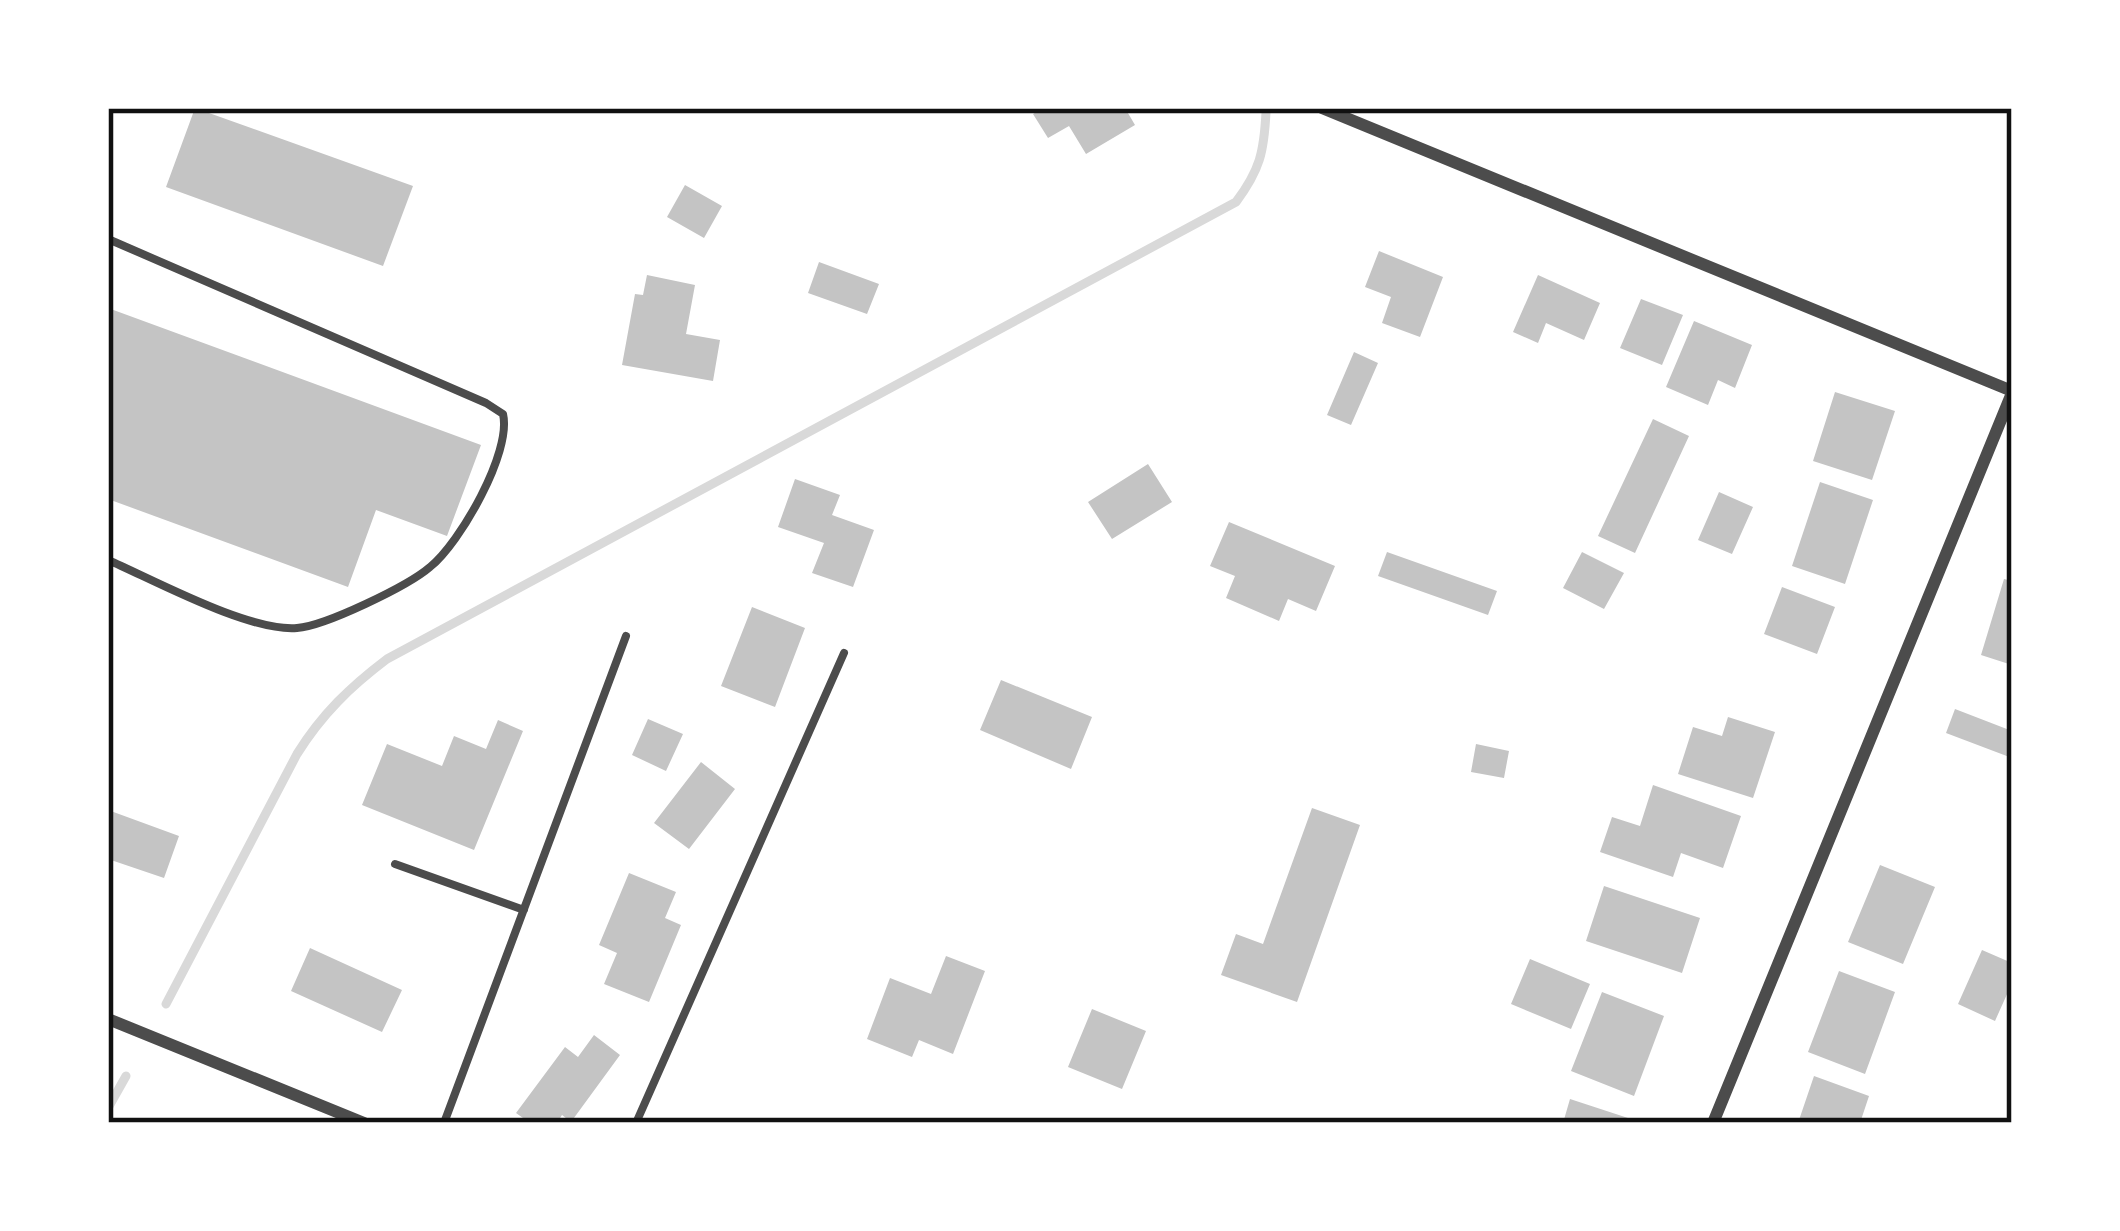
<svg xmlns="http://www.w3.org/2000/svg" width="2120" height="1231" viewBox="0 0 2120 1231" font-family="'Titillium Web',sans-serif">
<style>
.lines{fill:none;stroke-linecap:round;stroke-linejoin:round}
.stream{stroke:#d9d9d9;stroke-width:9}
.building{fill:#c4c4c4}
.service{stroke:#4c4c4c;stroke-width:8}
.minor{stroke:#4c4c4c;stroke-width:12}
.neatline{fill:none;stroke:#111;stroke-width:4.5}
</style>
<rect width="100%" height="100%" fill="#fff"/>
<g class="lines">
<!-- stream -->
<path class="stream" d="M 166,1004 L 297,754 C 322,714 350,687 387,659 L 1236,202 C 1260,170 1264,152 1266,112
M 108,1108 L 126,1076"/>
</g>
<!-- building -->
<path class="building" d="M 195,108 L 413,186 L 383,266 L 166,187 Z
M 1043,108 L 1125,108 L 1135,125 L 1086,154 L 1069,126 L 1048,138 L 1033,114 Z
M 685,185 L 722,206 L 704,238 L 667,217 Z
M 1379,251 L 1443,277 L 1420,337 L 1382,323 L 1391,297 L 1365,287 Z
M 819,262 L 879,284 L 867,314 L 808,293 Z
M 647,275 L 695,285 L 686,334 L 720,340 L 713,381 L 622,365 L 635,294 L 643,295 Z
M 1538,275 L 1600,303 L 1584,340 L 1546,323 L 1538,343 L 1513,332 Z
M 1641,299 L 1683,315 L 1662,365 L 1620,348 Z
M 108,308 L 481,445 L 447,536 L 376,510 L 348,587 L 108,499 Z
M 1694,321 L 1752,345 L 1735,388 L 1718,380 L 1708,405 L 1666,387 Z
M 1354,352 L 1378,363 L 1351,425 L 1327,415 Z
M 1835,392 L 1895,411 L 1872,480 L 1813,461 Z
M 1653,419 L 1689,436 L 1635,553 L 1598,536 Z
M 1148,464 L 1172,502 L 1112,539 L 1088,502 Z
M 795,479 L 840,495 L 832,515 L 874,530 L 853,587 L 812,573 L 824,543 L 778,527 Z
M 1820,482 L 1873,500 L 1845,584 L 1792,566 Z
M 1719,492 L 1753,507 L 1732,554 L 1698,540 Z
M 1229,522 L 1335,566 L 1316,611 L 1288,599 L 1279,621 L 1226,598 L 1235,576 L 1210,566 Z
M 1387,552 L 1497,591 L 1488,615 L 1378,576 Z
M 1582,552 L 1624,573 L 1604,609 L 1563,588 Z
M 2004,579 L 2012,581 L 2012,665 L 1981,655 Z
M 1782,587 L 1835,607 L 1817,654 L 1764,634 Z
M 752,607 L 805,628 L 775,707 L 721,686 Z
M 1001,680 L 1092,717 L 1071,769 L 980,730 Z
M 1955,709 L 2012,731 L 2012,758 L 1946,733 Z
M 1728,717 L 1775,732 L 1753,798 L 1678,774 L 1693,727 L 1722,736 Z
M 648,719 L 683,734 L 666,771 L 632,755 Z
M 498,720 L 523,731 L 474,850 L 362,805 L 387,744 L 442,766 L 454,736 L 486,749 Z
M 1476,744 L 1509,751 L 1504,778 L 1471,772 Z
M 701,762 L 735,789 L 689,849 L 654,823 Z
M 1653,785 L 1741,816 L 1723,868 L 1681,853 L 1673,877 L 1600,852 L 1612,817 L 1640,826 Z
M 1312,808 L 1360,825 L 1297,1002 L 1221,975 L 1236,934 L 1263,944 Z
M 108,810 L 179,836 L 164,878 L 108,859 Z
M 1880,865 L 1935,887 L 1903,964 L 1848,942 Z
M 629,873 L 676,892 L 665,918 L 681,925 L 649,1002 L 604,984 L 617,953 L 599,945 Z
M 1604,886 L 1700,918 L 1682,973 L 1586,941 Z
M 310,948 L 402,990 L 382,1032 L 291,991 Z
M 1982,950 L 2012,963 L 2012,983 L 1995,1021 L 1958,1004 Z
M 946,956 L 985,971 L 953,1054 L 919,1040 L 912,1057 L 867,1039 L 890,978 L 931,994 Z
M 1530,959 L 1590,984 L 1571,1029 L 1511,1004 Z
M 1839,971 L 1895,992 L 1865,1074 L 1808,1052 Z
M 1602,992 L 1664,1016 L 1634,1096 L 1571,1071 Z
M 1092,1009 L 1146,1031 L 1122,1089 L 1068,1067 Z
M 594,1035 L 620,1055 L 571,1122 L 562,1115 L 557,1123 L 530,1123 L 516,1113 L 565,1047 L 578,1057 Z
M 1814,1076 L 1869,1096 L 1860,1123 L 1798,1123 Z
M 1570,1099 L 1628,1118 L 1627,1123 L 1563,1123 Z"/>
<g class="lines">
<!-- service -->
<path class="service" d="M 108,239 L 486,403 L 503,414 C 512,452 460,543 430,567 C 408,586 325,626 297,628 C 249,632 154,580 108,560
M 395,864 L 524,910
M 444,1123 L 626,636
M 636,1123 L 844,653"/>
<!-- minor -->
<path class="minor" d="M 1322,108 L 2012,391
M 108,1019 L 364,1123
M 1713,1123 L 2012,393"/>
</g>
<!-- border -->
<rect width="2120" height="1231" fill="none" stroke="#ffffff" stroke-width="222"/>
<rect x="111" y="111" width="1898" height="1009" class="neatline"/>
</svg>
